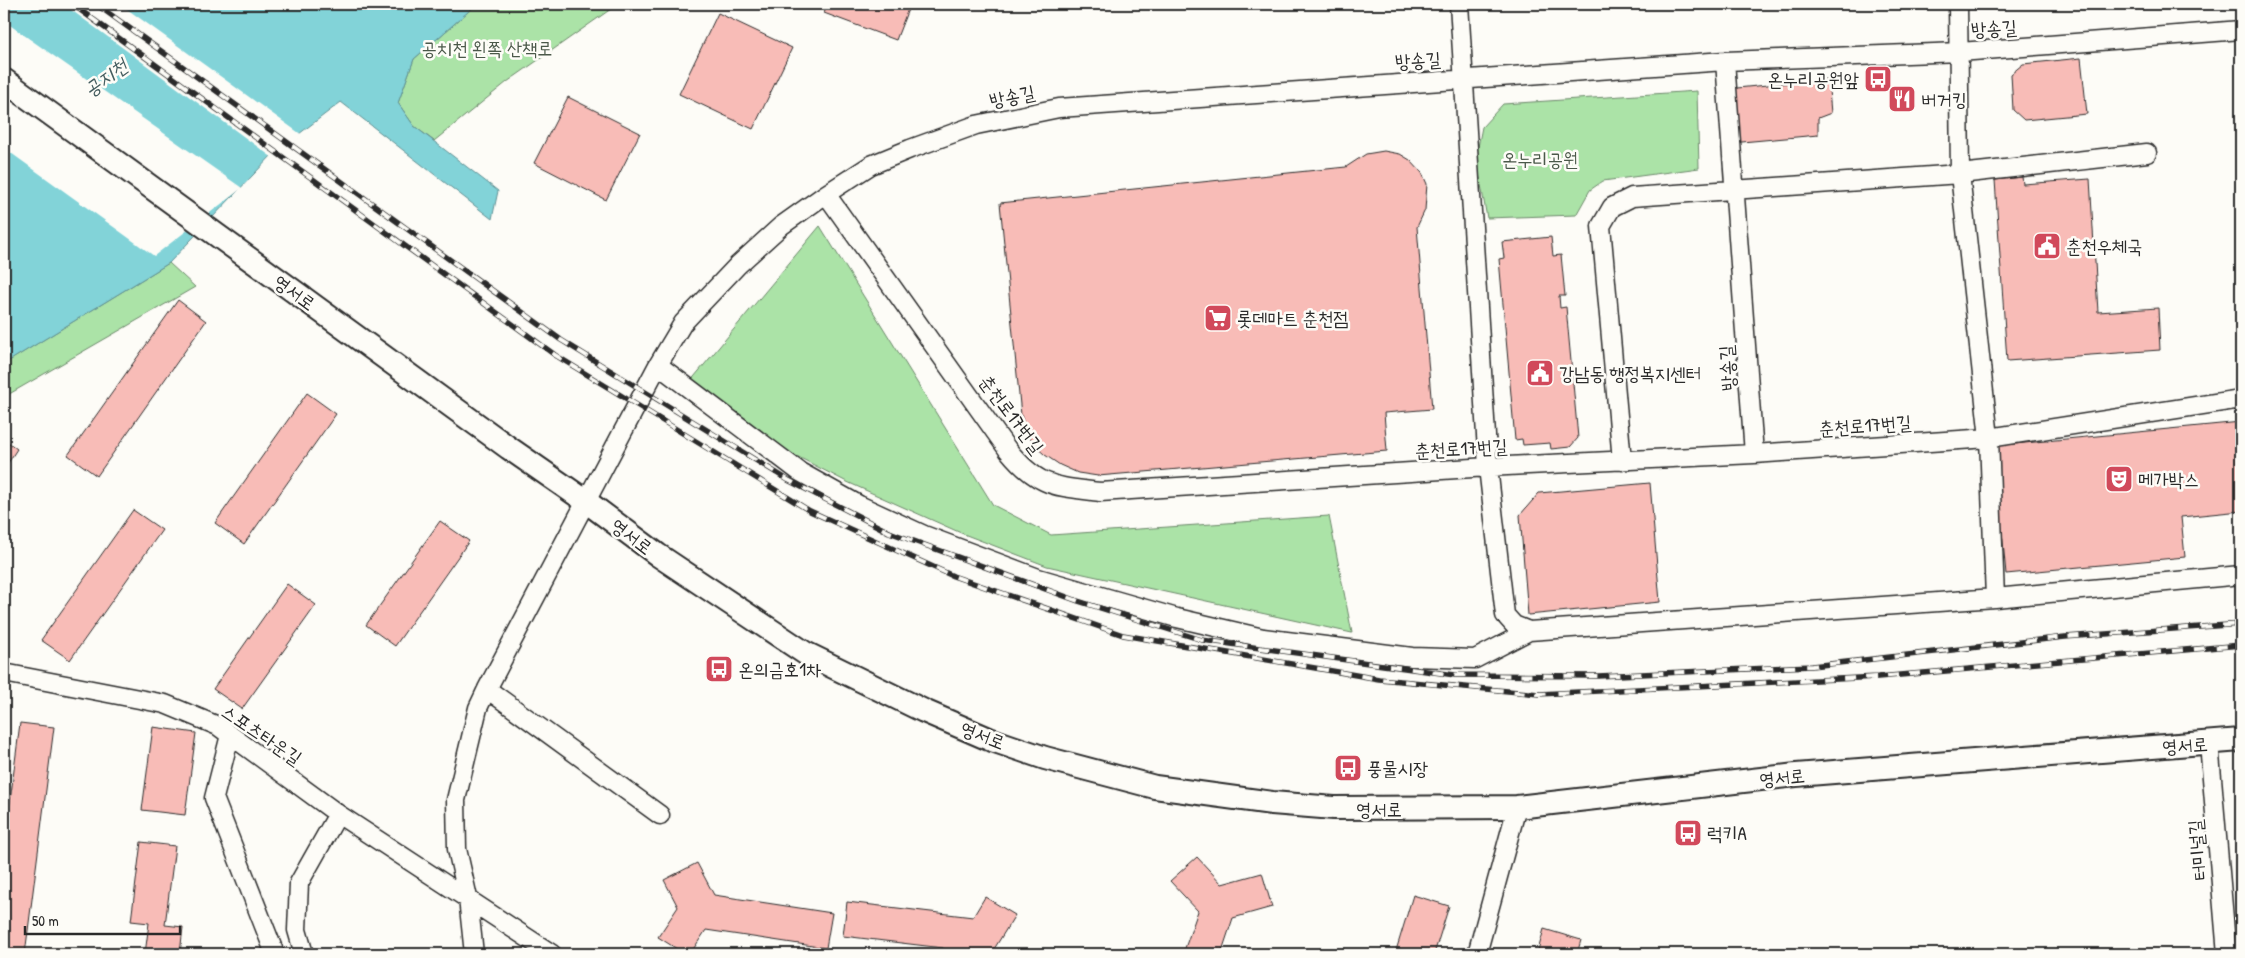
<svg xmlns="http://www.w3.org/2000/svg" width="2245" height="958" viewBox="0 0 2245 958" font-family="'Patrick Hand','Poor Story',sans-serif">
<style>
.green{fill:#abe3a7;stroke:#6b8769}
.water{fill:#82d3d8;stroke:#5f9093}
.pier{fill:#fdfcf7}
.building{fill:#f8bcb7;stroke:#2b2b2b}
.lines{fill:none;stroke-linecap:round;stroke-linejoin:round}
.minor-casing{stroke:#2b2b2b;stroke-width:21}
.tertiary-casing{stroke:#2b2b2b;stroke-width:26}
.minor{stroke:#fdfcf7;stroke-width:18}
.tertiary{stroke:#fdfcf7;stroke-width:22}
.rail-casing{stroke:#2b2b2b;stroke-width:5.5}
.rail{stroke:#fdfcf7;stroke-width:4;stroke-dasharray:11;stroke-linecap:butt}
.labels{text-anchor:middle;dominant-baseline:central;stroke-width:5;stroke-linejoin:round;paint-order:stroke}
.street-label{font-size:19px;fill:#2b2b2b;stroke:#fdfcf7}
.park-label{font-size:19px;fill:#4b594a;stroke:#fdfcf7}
.poi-label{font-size:19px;fill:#2b2b2b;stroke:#fdfcf7;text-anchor:start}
.water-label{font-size:20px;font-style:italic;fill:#455d5f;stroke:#fdfcf7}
</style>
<rect width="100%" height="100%" fill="#fdfcf7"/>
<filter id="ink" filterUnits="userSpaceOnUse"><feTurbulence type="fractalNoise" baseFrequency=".02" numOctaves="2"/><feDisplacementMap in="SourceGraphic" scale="10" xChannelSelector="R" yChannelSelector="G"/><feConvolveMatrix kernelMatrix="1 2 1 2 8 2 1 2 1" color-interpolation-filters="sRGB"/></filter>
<g filter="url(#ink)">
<!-- green -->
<path class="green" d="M 477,4 L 618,4 L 507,82 L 434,141 L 414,126 L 398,103 L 414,59 Z
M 1697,91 L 1699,168 L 1603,181 L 1590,190 L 1576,215 L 1487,218 L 1476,157 L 1482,127 L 1503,104 Z
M 820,226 L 993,505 L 1051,535 L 1329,516 L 1352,633 L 1047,566 L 961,533 L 845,481 L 748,431 L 689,383 Z
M 169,263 L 195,287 L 4,397 L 4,364 Z"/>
<!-- water -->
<path class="water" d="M 15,4 L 477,4 L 414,59 L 398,103 L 414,126 L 498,191 L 492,219 L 341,102 L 274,153 L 169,263 L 4,364 L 4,12 Z"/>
<!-- pier -->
<path class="pier" d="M 63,4 L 120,4 L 302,135 L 273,158 Z
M 4,21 L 242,188 L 154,256 L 4,148 Z"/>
<!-- building -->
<path class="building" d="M 828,4 L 910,4 L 896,40 L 824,13 Z
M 718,13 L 792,48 L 753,129 L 679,94 Z
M 2081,58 L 2087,114 L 2024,120 L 2013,110 L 2011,74 L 2023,64 Z
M 1828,79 L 1831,113 L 1818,118 L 1818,135 L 1731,143 L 1727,89 Z
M 568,97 L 640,133 L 606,200 L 534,163 Z
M 1384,151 L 1400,154 L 1410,160 L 1422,173 L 1427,184 L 1425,210 L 1417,227 L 1432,409 L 1384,413 L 1387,451 L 1098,476 L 1078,473 L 1060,465 L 1045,455 L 1034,445 L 1026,431 L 1021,415 L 1000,203 L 1346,167 L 1366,154 Z
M 2022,177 L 2023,184 L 2090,179 L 2098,312 L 2158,308 L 2160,350 L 2007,361 L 1995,180 Z
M 1551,237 L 1553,256 L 1561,255 L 1565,296 L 1559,296 L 1560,308 L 1566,307 L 1578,438 L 1570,447 L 1551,449 L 1550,443 L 1523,445 L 1522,439 L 1515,440 L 1499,259 L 1504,258 L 1502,242 Z
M 178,300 L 206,321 L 97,476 L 68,455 Z
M 307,393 L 336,414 L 244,544 L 215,523 Z
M 2241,422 L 2241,511 L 2181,517 L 2185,557 L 2006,574 L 1994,446 Z
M 4,439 L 17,449 L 4,469 Z
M 1650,483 L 1660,602 L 1528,615 L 1520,515 L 1539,493 Z
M 133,510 L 162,530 L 70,660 L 41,640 Z
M 440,521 L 469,541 L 395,646 L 366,625 Z
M 287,584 L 316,605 L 242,709 L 213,689 Z
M 20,723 L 54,727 L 25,954 L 4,954 L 4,849 Z
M 153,727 L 196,733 L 185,815 L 142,810 Z
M 141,842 L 175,846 L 165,925 L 183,927 L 180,954 L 145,954 L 149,923 L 131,921 Z
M 1197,857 L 1222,884 L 1262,873 L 1272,907 L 1233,918 L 1221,954 L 1183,954 L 1198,911 L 1170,881 Z
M 697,863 L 714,895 L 832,913 L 826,948 L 706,930 L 690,954 L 685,954 L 658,937 L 678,907 L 664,880 Z
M 1413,895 L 1449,906 L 1434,954 L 1395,954 Z
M 985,897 L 1015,915 L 991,954 L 947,954 L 943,948 L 843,936 L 847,902 L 973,917 Z
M 1544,929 L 1581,940 L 1577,954 L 1537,954 Z"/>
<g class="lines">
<defs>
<path id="minor" d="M 1459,4 L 1488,467 L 1505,615 L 1514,625 L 1529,631 L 1995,598 L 2241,575
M 1958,4 L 1960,174 L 1989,438 L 1995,598
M 1725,61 L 1754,454
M 826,194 L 1008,450 C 1039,488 1055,486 1100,492 L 1488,467 L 1754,454 L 1989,438 L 2241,399
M 658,365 L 800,472 L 859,505 L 924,535 L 1038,578 L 1177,618 L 1263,638 L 1412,657 L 1475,659 L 1529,631
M 1622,461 L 1601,226 L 1612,207 L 1632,197 L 1960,174 L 2147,153
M 4,673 L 165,704 L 218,726 L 338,814 L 552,954
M 487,689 L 660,815
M 230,735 L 214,798 L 275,954
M 2209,743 L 2227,954
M 304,954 L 297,930 L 299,883 L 338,814
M 474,954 L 468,898 L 457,849 L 456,800 L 478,708 L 487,689 L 658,365 L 683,323 L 738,265 L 781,226 L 826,194 L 871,165 L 910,149 L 976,125 L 1059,108 L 1725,61 L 1960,52 L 2241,30
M 1477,954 L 1517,807"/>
<path id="tertiary" d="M 4,80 L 509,448 L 587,502 L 658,555 L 805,653 L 924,711 L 989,739 L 1045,758 L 1155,787 L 1272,803 L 1334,808 L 1517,807 L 1796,775 L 2241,740"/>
</defs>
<!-- minor casing -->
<use href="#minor" class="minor-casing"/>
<!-- tertiary casing -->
<use href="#tertiary" class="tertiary-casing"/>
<!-- minor -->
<use href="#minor" class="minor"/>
<!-- tertiary -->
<use href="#tertiary" class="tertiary"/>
<defs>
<path id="rail" d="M 72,4 L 555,355 L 810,511 L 953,576 L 1123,635 L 1379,679 L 1539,694 L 1878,677 L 2241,645
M 96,4 L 561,340 L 788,480 L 889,532 L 1078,601 L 1202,640 L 1455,675 L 1598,676 L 1812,666 L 2065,637 L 2241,624"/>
</defs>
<!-- rail casing -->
<use href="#rail" class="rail-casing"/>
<!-- rail -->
<use href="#rail" class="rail"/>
</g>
</g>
<!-- icons -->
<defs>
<symbol id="bus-square" viewBox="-11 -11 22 22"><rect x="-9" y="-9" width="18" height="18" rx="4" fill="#d1495b" stroke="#fdfcf7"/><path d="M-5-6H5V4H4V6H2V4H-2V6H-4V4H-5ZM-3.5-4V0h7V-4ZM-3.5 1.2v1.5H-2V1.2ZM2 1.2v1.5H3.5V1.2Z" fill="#fff"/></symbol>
<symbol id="restaurant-square" viewBox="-11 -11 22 22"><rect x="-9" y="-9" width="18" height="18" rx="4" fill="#d1495b" stroke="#fdfcf7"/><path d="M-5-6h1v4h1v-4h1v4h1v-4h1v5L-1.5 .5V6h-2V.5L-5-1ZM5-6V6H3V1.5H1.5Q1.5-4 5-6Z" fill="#fff"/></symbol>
<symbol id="civic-square" viewBox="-11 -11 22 22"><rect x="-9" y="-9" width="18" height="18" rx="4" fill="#d1495b" stroke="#fdfcf7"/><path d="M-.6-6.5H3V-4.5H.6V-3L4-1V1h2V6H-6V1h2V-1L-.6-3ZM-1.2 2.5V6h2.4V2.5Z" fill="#fff"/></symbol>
<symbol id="supermarket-square" viewBox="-11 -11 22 22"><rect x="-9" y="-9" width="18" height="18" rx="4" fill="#d1495b" stroke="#fdfcf7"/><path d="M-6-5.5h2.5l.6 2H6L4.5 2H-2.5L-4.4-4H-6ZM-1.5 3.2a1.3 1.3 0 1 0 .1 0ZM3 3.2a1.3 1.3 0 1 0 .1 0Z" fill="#fff"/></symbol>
<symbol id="theatre-square" viewBox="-11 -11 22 22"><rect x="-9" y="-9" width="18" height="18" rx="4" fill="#d1495b" stroke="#fdfcf7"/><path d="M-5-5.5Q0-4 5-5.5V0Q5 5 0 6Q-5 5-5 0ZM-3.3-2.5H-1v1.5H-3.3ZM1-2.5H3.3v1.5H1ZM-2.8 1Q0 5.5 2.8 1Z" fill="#fff"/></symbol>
</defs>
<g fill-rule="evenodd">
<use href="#bus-square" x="1862" y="63" width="32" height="32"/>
<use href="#restaurant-square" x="1886" y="83" width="32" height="32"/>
<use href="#civic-square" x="2031" y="230" width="32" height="32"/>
<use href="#supermarket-square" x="1202" y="302" width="32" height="32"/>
<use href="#civic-square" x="1524" y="357" width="32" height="32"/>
<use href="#theatre-square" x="2103" y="463" width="32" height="32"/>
<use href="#bus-square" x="703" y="653" width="32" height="32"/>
<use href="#bus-square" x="1332" y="752" width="32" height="32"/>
<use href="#bus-square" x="1672" y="817" width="32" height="32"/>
</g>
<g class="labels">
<!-- street labels -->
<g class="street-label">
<text transform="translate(1994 28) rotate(-4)">방송길</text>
<text transform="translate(1418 60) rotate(-4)">방송길</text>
<text transform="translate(1012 96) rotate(-12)">방송길</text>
<text transform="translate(295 292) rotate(36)">영서로</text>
<text transform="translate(1727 368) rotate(-94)">방송길</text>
<text transform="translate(1012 414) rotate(53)">춘천로17번길</text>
<text transform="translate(1865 425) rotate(-4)">춘천로17번길</text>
<text transform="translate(1461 448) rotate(-3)">춘천로17번길</text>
<text transform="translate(632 536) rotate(37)">영서로</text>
<text transform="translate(262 734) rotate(34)">스포츠타운길</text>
<text transform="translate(983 735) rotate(21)">영서로</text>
<text transform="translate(2185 745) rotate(-4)">영서로</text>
<text transform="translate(1782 777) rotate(-6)">영서로</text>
<text x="1379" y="809">영서로</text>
<text transform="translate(2197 850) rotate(-95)">터미널길</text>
</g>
<!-- park labels -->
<g class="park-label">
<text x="487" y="48">공치천 왼쪽 산책로</text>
<text x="1540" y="159">온누리공원</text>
</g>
<!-- poi labels -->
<g class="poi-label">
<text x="1859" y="79" text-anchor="end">온누리공원앞</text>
<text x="1921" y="99">버거킹</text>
<text x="2066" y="246">춘천우체국</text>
<text x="1237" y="318">롯데마트 춘천점</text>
<text x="1559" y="373">강남동 행정복지센터</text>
<text x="2138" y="479">메가박스</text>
<text x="738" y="669">온의금호1차</text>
<text x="1367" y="768">풍물시장</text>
<text x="1707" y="833">럭키A</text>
</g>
<!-- water labels -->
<g class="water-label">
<text transform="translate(105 77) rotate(-36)">공지천</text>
</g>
</g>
<!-- margin -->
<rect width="2245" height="958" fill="none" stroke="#fdfcf7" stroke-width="20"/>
<rect x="10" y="10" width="2225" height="938" fill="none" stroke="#2b2b2b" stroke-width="2" filter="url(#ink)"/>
<!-- scale -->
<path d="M25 926v8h155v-8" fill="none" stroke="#2b2b2b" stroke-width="2.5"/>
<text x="32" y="926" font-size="15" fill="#2b2b2b" stroke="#fdfcf7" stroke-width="4" paint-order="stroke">50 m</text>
</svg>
